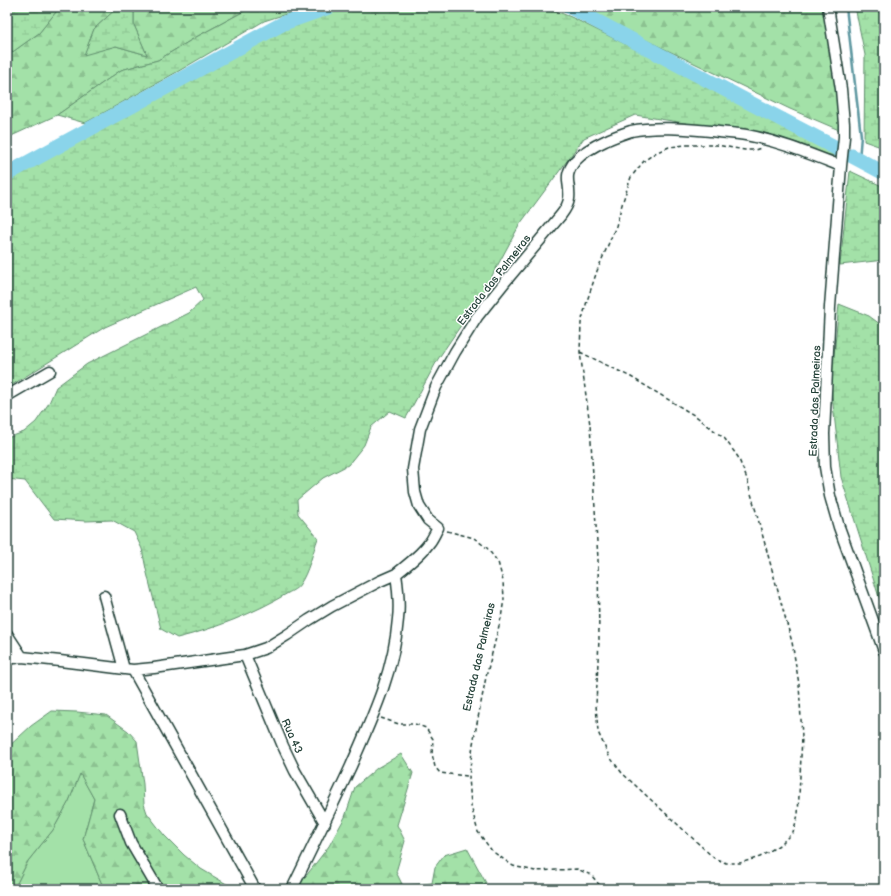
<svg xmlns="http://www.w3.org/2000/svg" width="891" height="896" viewBox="0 0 891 896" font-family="'Balsamiq Sans',sans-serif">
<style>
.grass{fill:#a3e1a8;stroke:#618f6e}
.forest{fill:url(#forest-firs);stroke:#618f6e}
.wetland{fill:url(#wetland-marsh);stroke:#618f6e}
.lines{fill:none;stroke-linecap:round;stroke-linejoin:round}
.stream{stroke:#5f98a1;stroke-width:2.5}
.river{stroke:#8ad4ea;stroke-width:15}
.street-casing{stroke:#1f3d34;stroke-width:13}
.path{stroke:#1f3d34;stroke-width:1.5;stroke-dasharray:4 3;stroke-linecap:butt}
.street{stroke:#fff;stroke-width:10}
.labels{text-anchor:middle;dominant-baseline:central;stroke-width:3;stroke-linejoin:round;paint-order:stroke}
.street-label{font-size:11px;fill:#1f3d34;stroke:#fff}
</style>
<defs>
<pattern id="forest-firs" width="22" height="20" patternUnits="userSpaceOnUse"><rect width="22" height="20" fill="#a3e1a8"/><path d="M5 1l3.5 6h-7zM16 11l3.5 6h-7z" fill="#8cc291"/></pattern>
<pattern id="wetland-marsh" width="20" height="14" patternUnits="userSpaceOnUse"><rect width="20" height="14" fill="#a3e1a8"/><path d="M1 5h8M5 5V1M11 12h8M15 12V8" fill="none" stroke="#8cc291"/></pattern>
</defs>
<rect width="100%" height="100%" fill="#fff"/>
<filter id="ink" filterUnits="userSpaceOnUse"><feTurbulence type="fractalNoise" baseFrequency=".025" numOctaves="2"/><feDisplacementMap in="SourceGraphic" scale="8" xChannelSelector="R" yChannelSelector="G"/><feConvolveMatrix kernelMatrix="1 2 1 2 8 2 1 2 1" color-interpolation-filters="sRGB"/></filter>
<g filter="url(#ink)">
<!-- grass -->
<path class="grass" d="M 80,773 L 94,799 L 83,839 L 104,889 L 14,889 L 28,861 L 53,830 L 69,801 Z"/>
<!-- forest -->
<path class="forest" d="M 60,7 L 118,7 L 94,29 L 85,54 L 116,46 L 147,55 L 134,25 L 134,7 L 252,7 L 198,36 L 158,60 L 121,70 L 57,115 L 7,138 L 7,56 L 39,33 Z
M 577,7 L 824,7 L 842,126 L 839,130 L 790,109 Z
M 52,711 L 77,712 L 106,715 L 128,731 L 137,741 L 143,784 L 144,804 L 147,813 L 164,835 L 184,855 L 201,869 L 235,889 L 104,889 L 83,839 L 94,799 L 80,774 L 69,801 L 53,830 L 28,861 L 14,889 L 7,889 L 7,748 L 31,726 Z
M 401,754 L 413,773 L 397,825 L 405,841 L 396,872 L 403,886 L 432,883 L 435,867 L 444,855 L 467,848 L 486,883 L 480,889 L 296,889 L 329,846 L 345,817 L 355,787 L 377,768 Z"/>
<!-- wetland -->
<path class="wetland" d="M 7,7 L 60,7 L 39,33 L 7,56 Z
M 118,7 L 134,7 L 134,25 L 147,55 L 116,46 L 84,55 L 94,29 Z
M 252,7 L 308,7 L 264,21 L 177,72 L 85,123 L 57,115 L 121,70 L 158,60 L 198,36 Z
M 348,7 L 527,7 L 553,10 L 571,17 L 693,78 L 837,152 L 838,156 L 823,154 L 800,144 L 764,133 L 728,130 L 635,115 L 584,138 L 520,224 L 481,296 L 438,359 L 406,418 L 390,411 L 371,427 L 364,445 L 348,465 L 323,478 L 297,500 L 298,514 L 318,538 C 313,552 308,573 300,584 C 298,588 292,591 288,593 C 255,613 214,629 177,638 L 161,629 L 146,569 L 142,549 L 134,532 L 112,520 L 86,521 L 54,519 L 25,481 L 7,479 L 7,437 L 10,437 L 24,432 L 36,422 L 49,403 L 56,387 L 87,364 L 189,313 L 203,300 L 196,287 L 105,327 L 7,388 L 7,180 L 198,77 L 272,34 L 304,22 Z
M 855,7 L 884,7 L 884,148 L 864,141 L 865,55 Z
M 850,171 L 884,187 L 884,260 L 840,265 Z
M 839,304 L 869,316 L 884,327 L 884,613 L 841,477 L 831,386 Z"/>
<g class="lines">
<!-- stream -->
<path class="stream" d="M 846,7 L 861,136 L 859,160"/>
<!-- river -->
<path class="river" d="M 570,7 L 771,114 L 840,150
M 852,156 L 884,173
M 7,174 L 284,23 L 329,7"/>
<defs>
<path id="street" d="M 828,7 L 841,89 L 844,124 L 844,137 L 841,166 L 830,307 L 824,434 L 825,467 L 830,496 L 839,527 L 884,651
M 7,396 L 50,371
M 396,574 C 408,564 421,555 430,542 C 433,538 435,533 438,528 L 428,520 L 419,506 L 415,492 L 413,469 L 420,429 L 436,387 L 455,352 L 477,317 L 505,282 L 561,215 C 565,210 568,205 569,199 C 571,182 562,178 575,161 C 583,152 594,146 605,141 C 613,137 622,134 631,131 C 655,126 687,129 712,131 C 723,133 735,133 746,135 C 779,141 810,154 841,166
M 104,596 L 124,669
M 7,634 L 22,657
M 245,655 L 283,746 L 295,771 L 325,823
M 7,659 L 22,657 L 60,661 L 133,670 L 154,668 L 245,655 L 266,648 L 287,635 L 309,620 L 332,606 L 380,581 L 396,574 C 398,588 400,604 398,619 C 394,672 372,718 351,766 C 332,807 312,848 292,889
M 133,670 L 255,889
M 120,814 L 131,843 L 158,889"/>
</defs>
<!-- street casing -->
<use href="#street" class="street-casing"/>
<!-- path -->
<path class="path" d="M 580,352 L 631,377 L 697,417 L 725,439 L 738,457 L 747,479 L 792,642 L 799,684 L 802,737 L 798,815 L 793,832 L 781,844 L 760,857 L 740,863 L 726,863 L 714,858 L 622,773 L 609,756 L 598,732 L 596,705 L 599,639 L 598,559 L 590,425 L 580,352 L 581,323 L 587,301 L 597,271 L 616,226 L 623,201 L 631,177 L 644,161 L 655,153 L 669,147 L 686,145 L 717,145 L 745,150 L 755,150 L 761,148
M 447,531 L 474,538 L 487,548 L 498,562 L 503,581 L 504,599 L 501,618 L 486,677 L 473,744 L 469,776 L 471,806 L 478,832 L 492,851 L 513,866 L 535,871 L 577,869 L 591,875 L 603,889
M 381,718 L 399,724 L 415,724 L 426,728 L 433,739 L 432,754 L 435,767 L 440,773 L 468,776"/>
<!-- street -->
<use href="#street" class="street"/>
</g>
</g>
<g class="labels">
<!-- street labels -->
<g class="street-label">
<text transform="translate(494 280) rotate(-52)">Estrada das Palmeiras</text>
<text transform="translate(815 401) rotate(-88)">Estrada das Palmeiras</text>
<text transform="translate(479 657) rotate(-77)">Estrada das Palmeiras</text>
<text transform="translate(292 736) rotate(66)">Rua 43</text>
</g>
</g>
<!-- margin -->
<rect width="891" height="896" fill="none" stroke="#fff" stroke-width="24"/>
<rect x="12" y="12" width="867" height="872" fill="none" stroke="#1f3d34" stroke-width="1.5" filter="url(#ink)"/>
</svg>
